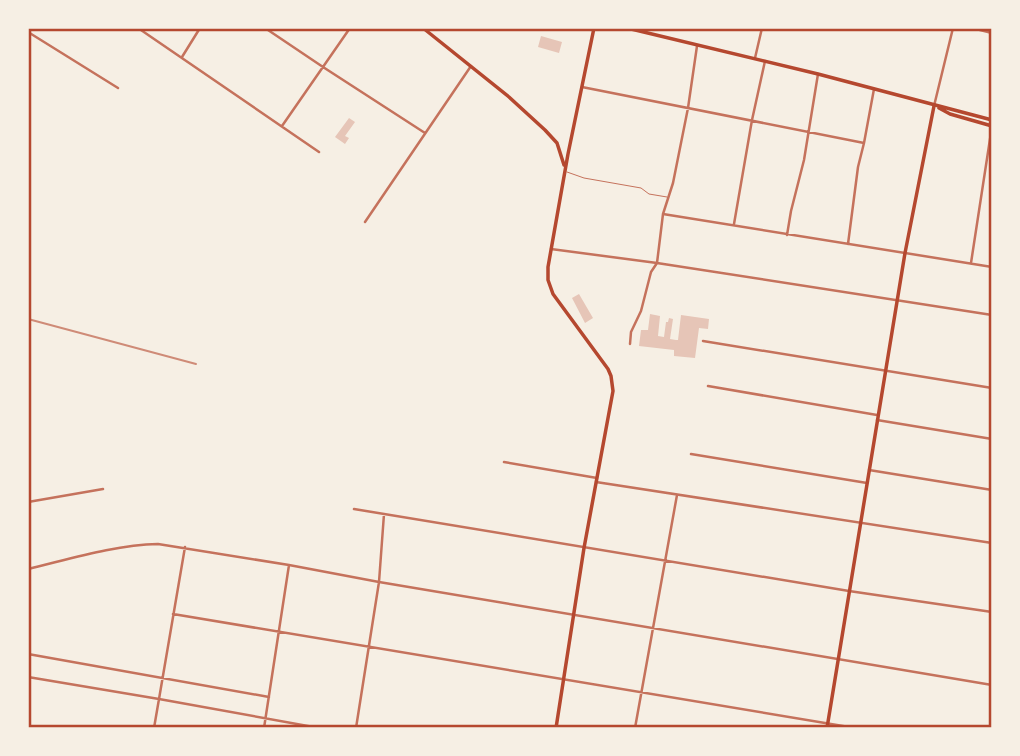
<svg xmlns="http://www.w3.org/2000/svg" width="1020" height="756" viewBox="0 0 1020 756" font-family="'Sofia Sans Condensed',sans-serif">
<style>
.building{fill:#e6c5b7}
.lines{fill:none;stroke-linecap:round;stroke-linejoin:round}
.service{stroke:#c5725c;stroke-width:1}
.minor{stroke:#c5725c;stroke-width:2.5}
.tertiary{stroke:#c5725c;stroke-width:2.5}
.secondary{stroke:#b5482f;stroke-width:3.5}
.trunk{stroke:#b5482f;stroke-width:3.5}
.rail{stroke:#cf8b77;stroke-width:2}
.neatline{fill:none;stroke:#b5482f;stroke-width:2.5}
</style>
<rect width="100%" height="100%" fill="#f6efe4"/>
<!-- building -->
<path class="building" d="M 541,36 L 562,42 L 559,53 L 538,47 Z
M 349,118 L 355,122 L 345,136 L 349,138 L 345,144 L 335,137 Z
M 579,294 L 593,318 L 585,323 L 572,298 Z
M 650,314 L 660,316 L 658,336 L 664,337 L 666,322 L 668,322 L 669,318 L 673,319 L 670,339 L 676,340 L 678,340 L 681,315 L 709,319 L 708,329 L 699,328 L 695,358 L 674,356 L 674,350 L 639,346 L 641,330 L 648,330 Z"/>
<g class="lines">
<!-- service -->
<path class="service" d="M 567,172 L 584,178 L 641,188 L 649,194 L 667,197"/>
<!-- minor -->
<path class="minor" d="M 138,28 L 319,152
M 265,28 L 323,67 L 425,133
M 972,28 L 992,33
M 28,32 L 118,88
M 182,57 L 200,28
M 755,58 L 762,28
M 582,87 L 864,143
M 934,106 L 953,28
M 282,126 L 350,28
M 663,214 L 992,267
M 365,222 L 471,66
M 734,224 L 752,120 L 765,61
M 787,235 L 791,211 L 804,160 L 818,74
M 848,244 L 858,167 L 864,143 L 874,89
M 551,249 L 657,263 L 992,315
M 971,263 L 992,126
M 703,341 L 992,388
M 630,344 L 631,332 L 641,311 L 651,272 L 657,263 L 663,214 L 673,183 L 688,108 L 697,46
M 708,386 L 877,415
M 877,420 L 992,439
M 691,454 L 867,483
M 504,462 L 597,478
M 869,470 L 992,490
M 596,482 L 992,543
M 28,502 L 103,489
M 354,509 L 849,591 L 992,612
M 185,547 L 159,699 L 319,728
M 28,569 C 70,559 114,545 158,544 L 289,565 L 379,582 L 992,685
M 173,614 L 855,728
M 28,654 L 269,697
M 264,728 L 289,565
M 356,728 L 379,582 L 384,514
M 635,728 L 677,495"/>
<!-- tertiary -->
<path class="tertiary" d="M 28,677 L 159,699 L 154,728"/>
<!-- secondary -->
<path class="secondary" d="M 423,28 L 509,97 L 545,130 L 557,143 L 564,165
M 556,728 L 584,548 L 613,391 L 611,376 L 608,369 L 553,294 L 548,280 L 548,267 L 568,154 L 594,28
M 827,728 L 905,253 L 934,106"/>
<!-- trunk -->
<path class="trunk" d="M 627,28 L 818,74 L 992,120
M 939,108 L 950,114 L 992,126"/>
<!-- rail -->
<path class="rail" d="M 28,319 L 196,364"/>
</g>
<!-- border -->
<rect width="1020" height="756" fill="none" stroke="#f6efe4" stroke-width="60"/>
<rect x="30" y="30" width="960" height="696" class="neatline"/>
</svg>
